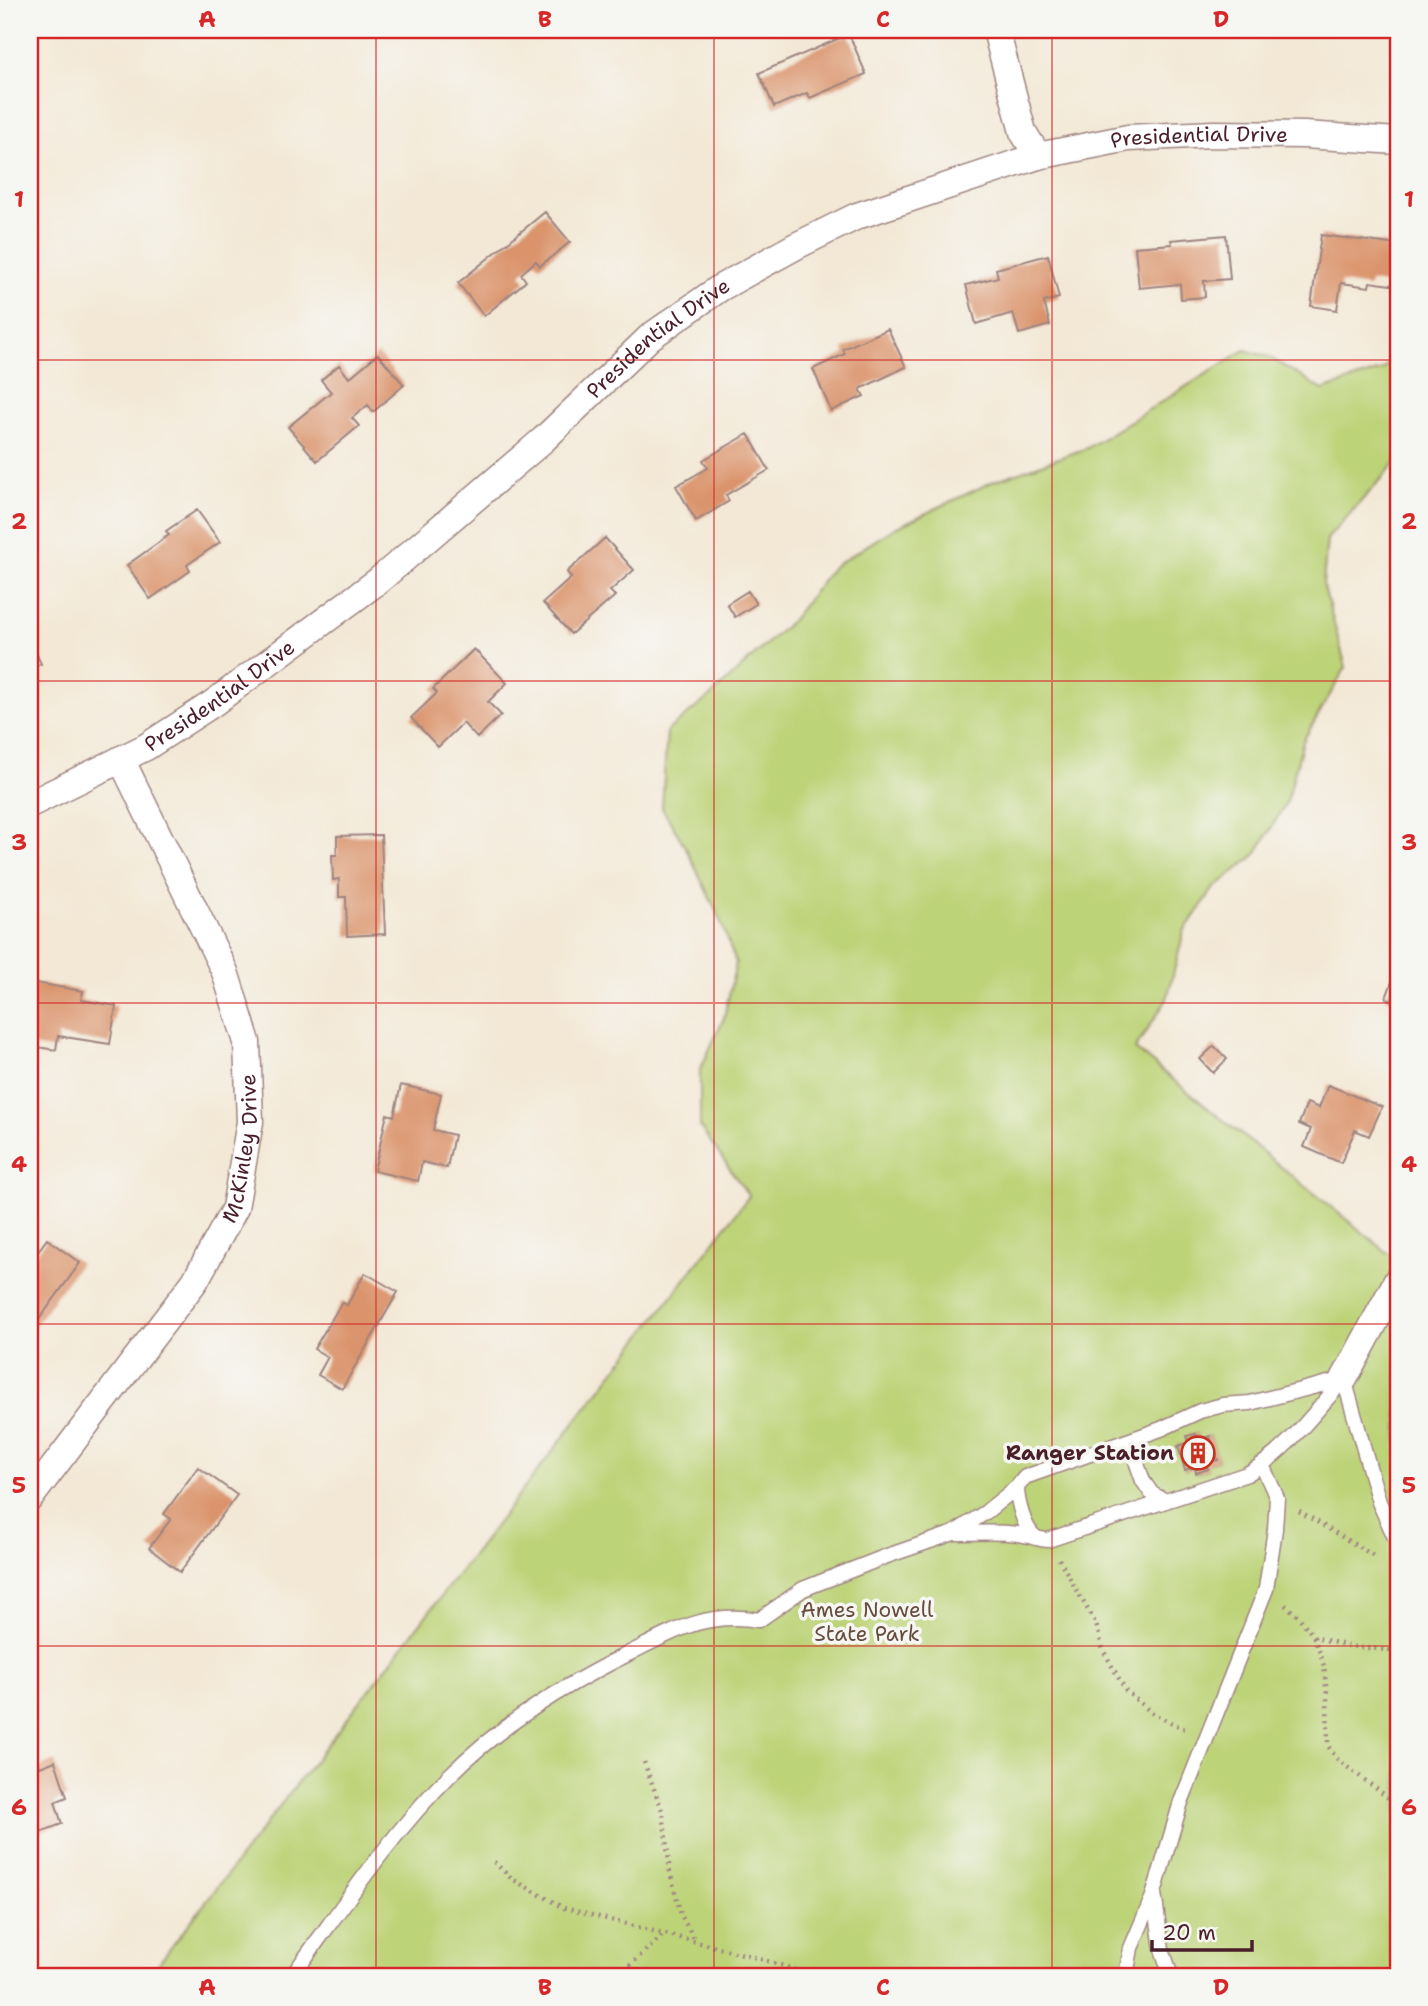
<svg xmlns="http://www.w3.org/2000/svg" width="1428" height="2006" viewBox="0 0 1428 2006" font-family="'Shantell Sans',sans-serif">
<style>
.green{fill:#bdd378;stroke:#847952;stroke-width:2;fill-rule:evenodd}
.building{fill:#da936b}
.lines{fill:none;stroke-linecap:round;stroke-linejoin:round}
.lane-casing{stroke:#9e8480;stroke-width:17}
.street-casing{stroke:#9e8480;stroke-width:29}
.path{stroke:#9e8480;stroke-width:4.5;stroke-dasharray:2 5;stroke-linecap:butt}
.lane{stroke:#fff;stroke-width:14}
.street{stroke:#fff;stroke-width:26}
.grid{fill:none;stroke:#d62828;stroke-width:2;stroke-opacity:0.55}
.labels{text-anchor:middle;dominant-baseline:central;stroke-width:7;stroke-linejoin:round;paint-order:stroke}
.street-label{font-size:21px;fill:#4a1f2b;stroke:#f6f6f2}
.poi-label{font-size:21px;font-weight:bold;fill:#4a1f2b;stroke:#f6f6f2;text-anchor:end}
.park-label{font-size:21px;fill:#674c3e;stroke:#f6f6f2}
.neatline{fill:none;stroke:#d62828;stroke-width:2.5}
.grid-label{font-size:23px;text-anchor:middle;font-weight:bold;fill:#d62828}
</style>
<rect width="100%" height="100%" fill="#f6f6f2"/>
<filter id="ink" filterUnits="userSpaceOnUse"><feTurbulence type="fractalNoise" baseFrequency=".0143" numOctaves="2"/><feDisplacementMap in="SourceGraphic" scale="14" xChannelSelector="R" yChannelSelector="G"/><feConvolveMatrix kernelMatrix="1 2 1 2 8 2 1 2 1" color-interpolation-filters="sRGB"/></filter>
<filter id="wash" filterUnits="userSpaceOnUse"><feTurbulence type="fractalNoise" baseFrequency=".00686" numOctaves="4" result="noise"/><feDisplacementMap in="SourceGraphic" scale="28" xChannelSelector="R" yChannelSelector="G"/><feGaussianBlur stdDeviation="1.57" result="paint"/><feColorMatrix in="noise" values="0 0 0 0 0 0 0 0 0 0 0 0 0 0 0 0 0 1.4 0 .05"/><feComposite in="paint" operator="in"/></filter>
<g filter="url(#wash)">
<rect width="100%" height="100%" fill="#f3e8d5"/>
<!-- green -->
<path class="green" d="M 1245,350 L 1269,357 L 1323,390 L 1383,370 L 1398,351 L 1398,460 L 1327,539 L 1323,584 L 1346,667 L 1303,741 L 1287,801 L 1256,854 L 1214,888 L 1184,931 L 1167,999 L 1135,1049 L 1398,1261 L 1398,1976 L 149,1976 L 749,1196 L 700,1127 L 700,1070 L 724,1018 L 736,963 L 719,917 L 686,848 L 662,808 L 667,731 L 712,695 L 792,620 L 833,567 L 895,528 L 994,481 L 1087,448 ZM 1196,1434 L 1199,1440 L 1210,1436 L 1218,1460 L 1206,1463 L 1208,1469 L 1197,1473 L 1195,1467 L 1185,1470 L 1178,1446 L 1189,1443 L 1188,1436 Z"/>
<g id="blocks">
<!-- building -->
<path class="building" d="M 849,34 L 866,74 L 810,98 L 807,93 L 774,107 L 759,73 Z
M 545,212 L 570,242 L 540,266 L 536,261 L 521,274 L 526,281 L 484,316 L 458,283 Z
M 1226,235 L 1230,279 L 1204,281 L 1205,297 L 1181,299 L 1180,284 L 1139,288 L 1135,247 L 1172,244 L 1171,240 Z
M 1321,235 L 1398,245 L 1398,286 L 1370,282 L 1369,287 L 1341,283 L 1337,310 L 1311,306 Z
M 1048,255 L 1059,298 L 1044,302 L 1050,325 L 1019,334 L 1013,313 L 976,324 L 966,285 L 998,277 L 996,269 Z
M 888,329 L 906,367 L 860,389 L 864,396 L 831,411 L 813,369 L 845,354 L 843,349 Z
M 378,354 L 404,385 L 373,412 L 368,405 L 352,418 L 359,426 L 317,461 L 288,427 L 331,392 L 321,380 L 339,365 L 349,378 Z
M 748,434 L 769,470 L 726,495 L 729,501 L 696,521 L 676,486 L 708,468 L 703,460 Z
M 197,510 L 220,542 L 187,565 L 190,571 L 150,599 L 127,565 L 169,535 L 166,531 Z
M 605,538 L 634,570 L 610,591 L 615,596 L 571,634 L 543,603 L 571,578 L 567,572 Z
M 748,591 L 756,604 L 735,617 L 727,604 Z
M 30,639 L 41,664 L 30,669 Z
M 474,649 L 507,683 L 488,702 L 501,715 L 477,738 L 463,723 L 438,747 L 411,718 L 437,693 L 433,689 Z
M 381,835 L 385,934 L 347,936 L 346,897 L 339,897 L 339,879 L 333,880 L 332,855 L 337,855 L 337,836 Z
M 1398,966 L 1398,1003 L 1386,998 Z
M 30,982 L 83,991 L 81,1000 L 116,1006 L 110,1044 L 58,1036 L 56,1050 L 31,1046 L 34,1032 L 30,1031 Z
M 1214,1046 L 1227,1059 L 1213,1073 L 1200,1059 Z
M 401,1085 L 441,1094 L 433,1130 L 454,1135 L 447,1168 L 422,1162 L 418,1181 L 374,1171 L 387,1114 L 394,1116 Z
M 1328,1085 L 1382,1107 L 1369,1136 L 1355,1130 L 1341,1163 L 1304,1147 L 1311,1129 L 1299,1124 L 1307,1103 L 1319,1108 Z
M 47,1239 L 80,1263 L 30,1332 L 30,1262 Z
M 365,1273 L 398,1292 L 342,1389 L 318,1375 L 328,1357 L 314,1349 L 342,1302 L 347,1305 Z
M 1196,1434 L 1199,1440 L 1210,1436 L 1218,1460 L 1206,1463 L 1208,1469 L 1196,1473 L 1195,1467 L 1185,1470 L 1178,1446 L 1189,1443 L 1187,1436 Z
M 198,1467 L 237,1495 L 180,1572 L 149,1548 L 171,1519 L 164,1514 Z
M 30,1757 L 40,1767 L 55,1761 L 67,1797 L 55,1802 L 62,1824 L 30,1836 Z"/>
</g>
</g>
<g filter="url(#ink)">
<use href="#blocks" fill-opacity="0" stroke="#9e8480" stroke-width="2"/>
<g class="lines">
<defs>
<path id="lane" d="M 1344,1379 C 1314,1413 1286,1452 1247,1474 L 1048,1540 C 1047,1540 1039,1539 1037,1538 C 1024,1531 1017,1500 1017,1487 L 1025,1477 L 1161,1429 L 1200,1411 L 1223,1405 L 1250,1403 Z
M 1344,1379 L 1379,1502 L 1398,1544
M 1142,1436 L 1135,1450 L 1136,1461 L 1143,1481 L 1152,1494 L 1166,1501
M 955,1533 C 981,1533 1011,1530 1036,1538
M 292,1976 C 342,1908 389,1836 449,1776 C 501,1724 563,1686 628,1654 C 674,1631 705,1611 759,1620 L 803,1589 L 887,1556 L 954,1533 L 986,1512 L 1017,1487
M 1126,1976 L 1131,1948 L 1154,1894
M 1171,1976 L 1162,1949 L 1154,1893 L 1181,1802 L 1266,1589 L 1275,1529 L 1277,1498 L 1262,1465"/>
<g id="street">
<path d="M 996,30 L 1023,132 L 1038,156"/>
<path id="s1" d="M 30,804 L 146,747 L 212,704 L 378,581 L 543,440 L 650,337 L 720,288 L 796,246 L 857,216 L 1038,156 L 1128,138 L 1213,134 L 1304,135 L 1398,141"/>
<path d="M 1344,1379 L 1398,1279"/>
<path id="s2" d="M 30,1498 L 195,1281 L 235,1208 L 250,1122 L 247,1042 L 225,972 L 121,759"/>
</g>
</defs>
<!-- lane casing -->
<use href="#lane" class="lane-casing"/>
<!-- street casing -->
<use href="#street" class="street-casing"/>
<!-- path -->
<path class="path" d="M 1299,1511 L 1376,1557
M 1059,1559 L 1096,1624 L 1103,1650 L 1126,1691 L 1153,1714 L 1185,1729
M 1285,1605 L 1298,1616 L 1314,1637 L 1348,1646 L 1398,1651
M 1314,1637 L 1324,1666 L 1327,1697 L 1328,1746 L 1338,1760 L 1398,1805
M 644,1762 L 663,1813 L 670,1872 L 681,1915 L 696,1942
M 494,1862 L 512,1879 L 564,1908 L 747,1955 L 817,1976
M 620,1976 L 629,1966 L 663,1935"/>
<!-- lane -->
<use href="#lane" class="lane"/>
<!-- street -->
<use href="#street" class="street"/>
</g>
</g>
<!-- grid -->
<path class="grid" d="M 376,30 L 376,1976M 714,30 L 714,1976M 1052,30 L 1052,1976M 30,360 L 1398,360M 30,681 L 1398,681M 30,1003 L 1398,1003M 30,1324 L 1398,1324M 30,1646 L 1398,1646"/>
<!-- icons -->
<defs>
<symbol id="building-ring" viewBox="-11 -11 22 22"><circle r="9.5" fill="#f6f6f2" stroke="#c8321e" stroke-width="1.5"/><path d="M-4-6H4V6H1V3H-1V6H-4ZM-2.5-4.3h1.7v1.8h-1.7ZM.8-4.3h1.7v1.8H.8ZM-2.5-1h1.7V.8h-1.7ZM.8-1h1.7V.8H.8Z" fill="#c8321e"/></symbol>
</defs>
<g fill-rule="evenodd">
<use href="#building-ring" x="1179" y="1434" width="38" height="38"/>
</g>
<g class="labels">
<!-- street labels -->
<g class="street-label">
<text stroke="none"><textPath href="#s1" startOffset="1374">Presidential Drive</textPath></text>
<text stroke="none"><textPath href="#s1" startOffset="786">Presidential Drive</textPath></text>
<text stroke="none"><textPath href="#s1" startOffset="219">Presidential Drive</textPath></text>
<text stroke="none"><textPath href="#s2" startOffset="416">McKinley Drive</textPath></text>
</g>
<!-- poi labels -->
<g class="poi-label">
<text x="1174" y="1453">Ranger Station</text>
</g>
<!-- park labels -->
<g class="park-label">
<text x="867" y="1610">Ames Nowell<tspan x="867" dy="24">State Park</tspan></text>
</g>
</g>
<!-- margin -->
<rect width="1428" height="2006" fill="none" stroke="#f6f6f2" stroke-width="77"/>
<!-- scale -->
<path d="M1152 1940v10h100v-10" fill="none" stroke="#4a1f2b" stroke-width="3.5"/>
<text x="1162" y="1940" font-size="21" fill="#4a1f2b" stroke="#f6f6f2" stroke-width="5" paint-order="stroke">20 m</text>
<rect x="38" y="38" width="1352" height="1930" class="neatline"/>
<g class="grid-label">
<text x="207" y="27">A</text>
<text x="545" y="27">B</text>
<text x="883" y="27">C</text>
<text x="1221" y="27">D</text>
<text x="19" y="207">1</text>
<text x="1409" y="207">1</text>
<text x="19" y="529">2</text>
<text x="1409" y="529">2</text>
<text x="19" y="850">3</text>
<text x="1409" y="850">3</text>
<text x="19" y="1172">4</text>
<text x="1409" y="1172">4</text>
<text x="19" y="1493">5</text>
<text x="1409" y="1493">5</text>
<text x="19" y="1815">6</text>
<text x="1409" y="1815">6</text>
<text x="207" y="1995">A</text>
<text x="545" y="1995">B</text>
<text x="883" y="1995">C</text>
<text x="1221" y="1995">D</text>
</g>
</svg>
